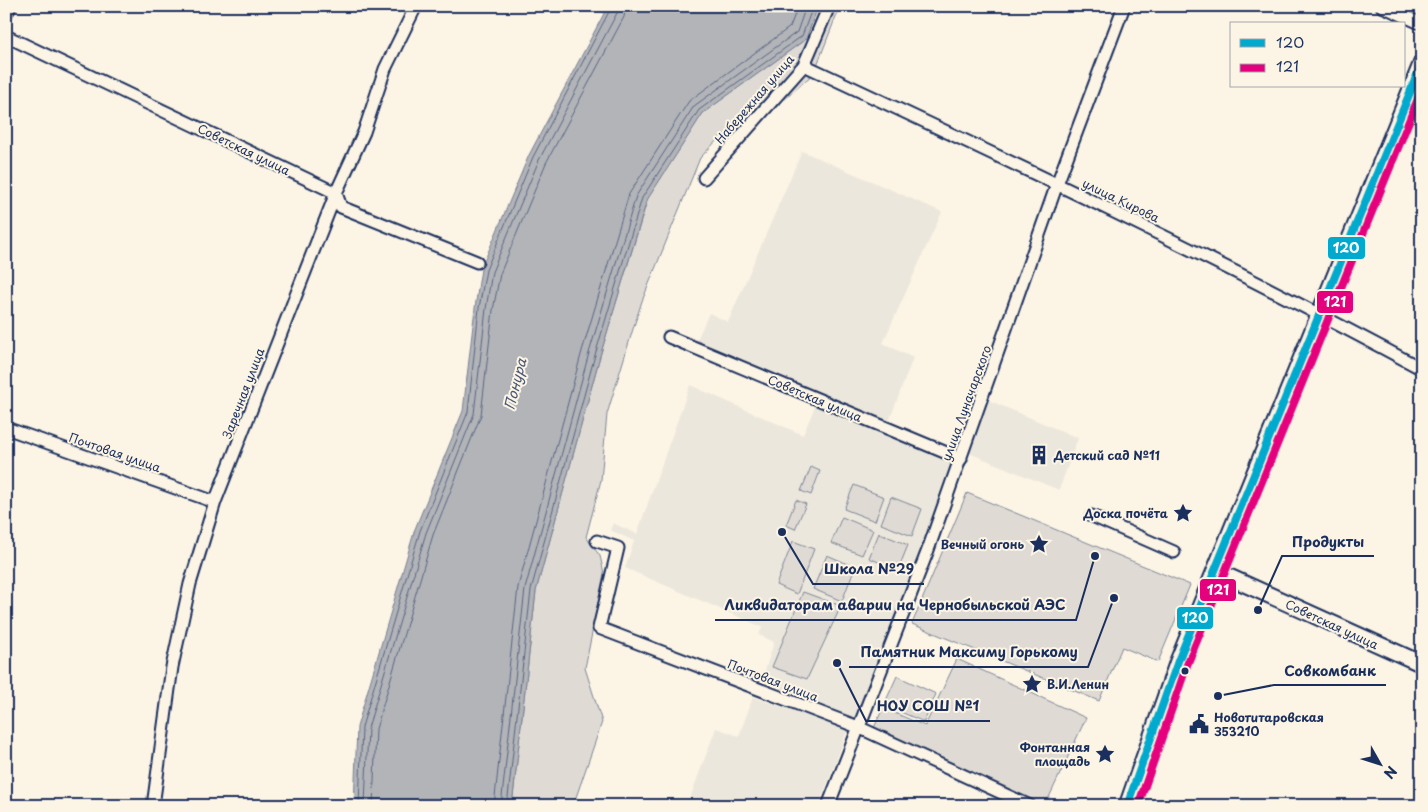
<svg xmlns="http://www.w3.org/2000/svg" width="1428" height="812" viewBox="0 0 1428 812" font-family="'Playpen Sans',sans-serif">
<style>
.built{fill:#ece7dc}
.green{fill:#dfdbd4;stroke:#7d8599}
.water{fill:#b2b4b8;stroke:#767f94}
.lines{fill:none;stroke-linecap:round;stroke-linejoin:round}
.shore{stroke:#576482;stroke-width:1}
.street-casing{stroke:#1b2f5e;stroke-width:15}
.secondary-casing{stroke:#1b2f5e;stroke-width:19}
.street{stroke:#fcf5e5;stroke-width:11}
.secondary{stroke:#fcf5e5;stroke-width:15}
.bus-1-casing{stroke:#fcf5e5;stroke-width:11}
.bus-2-casing{stroke:#fcf5e5;stroke-width:11}
.bus-1{stroke:#00a9ce;stroke-width:8}
.bus-2{stroke:#e5007d;stroke-width:8}
.bus-dot{fill:#1b2f5e;stroke:#fcf5e5;stroke-width:2}
.labels{text-anchor:middle;dominant-baseline:central;stroke-width:4;stroke-linejoin:round;paint-order:stroke}
.street-label{font-size:12px;fill:#1b2f5e;stroke:#fcf5e5}
.poi-label{font-size:12px;font-weight:bold;fill:#1b2f5e;stroke:#fcf5e5;text-anchor:start}
.water-label{font-size:14px;font-style:italic;fill:#485779;stroke:#fcf5e5}
.leader{fill:none;stroke:#1b2f5e;stroke-width:2}
.callout-dot{fill:#1b2f5e;stroke:#fcf5e5;stroke-width:2}
.callout-label{font-size:14px;text-anchor:middle;font-weight:bold;fill:#1b2f5e;stroke:#fcf5e5;stroke-width:4;stroke-linejoin:round;paint-order:stroke}
.line-badge{stroke:#fcf5e5;stroke-width:2}
.badge-label{font-size:14px;text-anchor:middle;font-weight:bold;fill:#fff}
</style>
<rect width="100%" height="100%" fill="#fcf5e5"/>
<filter id="ink" filterUnits="userSpaceOnUse"><feTurbulence type="fractalNoise" baseFrequency=".02" numOctaves="2"/><feDisplacementMap in="SourceGraphic" scale="10" xChannelSelector="R" yChannelSelector="G"/><feConvolveMatrix kernelMatrix="1 2 1 2 8 2 1 2 1" color-interpolation-filters="sRGB"/></filter>
<g filter="url(#ink)">
<!-- built -->
<path class="built" d="M 802,151 L 942,212 L 883,343 L 913,358 L 888,424 L 696,342 L 709,313 L 728,322 Z
M 690,385 L 803,435 L 815,406 L 953,464 L 856,719 L 761,683 L 774,642 L 759,635 L 762,627 L 625,568 L 634,541 L 610,530 L 613,523 L 637,534 Z
M 988,400 L 1078,438 L 1059,490 L 969,453 Z
M 753,697 L 848,729 L 819,806 L 687,806 L 716,728 L 739,736 Z"/>
<!-- green -->
<path class="green" d="M 818,6 L 840,6 L 814,73 L 764,118 L 721,136 L 700,158 L 642,301 L 633,329 L 607,414 L 601,480 L 586,537 L 600,556 L 604,573 L 585,668 L 602,722 L 573,806 L 512,806 L 536,591 L 600,356 L 648,198 L 703,113 L 806,39 Z
M 811,467 L 820,471 L 811,495 L 801,491 Z
M 854,485 L 884,497 L 875,521 L 844,509 Z
M 967,493 L 1190,585 L 1158,662 L 1122,647 L 1099,701 L 912,624 Z
M 891,497 L 922,509 L 912,536 L 881,524 Z
M 796,500 L 806,504 L 795,529 L 786,525 Z
M 842,517 L 873,530 L 862,555 L 831,543 Z
M 879,533 L 908,545 L 898,570 L 869,558 Z
M 793,541 L 814,549 L 797,594 L 776,585 Z
M 827,555 L 855,567 L 842,601 L 813,589 Z
M 803,592 L 841,606 L 807,679 L 772,667 Z
M 957,659 L 1086,718 L 1045,806 L 873,730 L 883,708 L 925,726 Z
M 897,676 L 936,694 L 924,722 L 884,705 Z"/>
<!-- water -->
<path class="water" d="M 608,6 L 818,6 L 806,39 L 703,113 L 647,200 L 600,356 L 536,591 L 512,806 L 354,806 L 357,727 L 415,529 L 463,411 L 475,308 L 481,269 L 529,155 Z"/>
<g class="lines">
<!-- shore -->
<path class="shore" d="M 359,806 L 362,727 L 420,531 L 468,412 L 479,308 L 486,270 L 533,157 L 612,6
M 365,806 L 368,728 L 426,533 L 474,414 L 486,309 L 492,272 L 539,160 L 617,13 L 619,6
M 373,806 L 376,729 L 433,535 L 481,415 L 493,310 L 500,274 L 546,163 L 624,17 L 626,6
M 494,806 L 518,587 L 582,351 L 629,194 L 689,101 L 790,27 L 798,6
M 501,806 L 525,589 L 589,353 L 636,196 L 694,106 L 797,32 L 806,6
M 507,806 L 531,590 L 595,355 L 642,198 L 699,110 L 802,36 L 813,6"/>
<defs>
<path id="street" d="M 1382,6 L 1422,24
M 6,36 L 336,193 L 341,207 L 477,262
M 804,65 C 1012,162 1220,260 1422,369
M 704,178 L 804,65 L 829,6
M 669,337 L 961,459
M 6,428 L 215,502
M 1092,516 L 1174,552
M 597,541 L 618,548 L 599,628 L 858,727 L 1030,806
M 153,806 L 172,667 L 190,584 L 215,502 L 336,193 L 364,132 L 385,69 L 416,6
M 828,806 L 928,550 L 1057,184 L 1124,6"/>
<path id="secondary" d="M 6,10 L 8,6
M 1216,571 L 1422,664
M 1127,806 L 1178,661 L 1422,62"/>
</defs>
<!-- street casing -->
<use href="#street" class="street-casing"/>
<!-- secondary casing -->
<use href="#secondary" class="secondary-casing"/>
<!-- street -->
<use href="#street" class="street"/>
<!-- secondary -->
<use href="#secondary" class="secondary"/>
<defs>
<path id="bus-1" d="M 1127,806 L 1178,661 L 1422,63"/>
<path id="bus-2" d="M 1138,806 L 1187,665 L 1422,89"/>
</defs>
<!-- bus-1 casing -->
<use href="#bus-1" class="bus-1-casing"/>
<!-- bus-2 casing -->
<use href="#bus-2" class="bus-2-casing"/>
<!-- bus-1 -->
<use href="#bus-1" class="bus-1"/>
<!-- bus-2 -->
<use href="#bus-2" class="bus-2"/>
</g>
</g>
<!-- icons -->
<defs>
<symbol id="building-bare" viewBox="-9 -9 18 18"><path d="M-4-6H4V6H1V3H-1V6H-4ZM-2.5-4.3h1.7v1.8h-1.7ZM.8-4.3h1.7v1.8H.8ZM-2.5-1h1.7V.8h-1.7ZM.8-1h1.7V.8H.8Z" fill="#1b2f5e" stroke="#fcf5e5" stroke-width="2.5" paint-order="stroke"/></symbol>
<symbol id="sight-bare" viewBox="-9 -9 18 18"><path d="M0-6L1.8-2.2L6-1.7L2.9 1.2L3.7 5.4L0 3.3L-3.7 5.4L-2.9 1.2L-6-1.7L-1.8-2.2Z" fill="#1b2f5e" stroke="#fcf5e5" stroke-width="2.5" paint-order="stroke"/></symbol>
<symbol id="civic-bare" viewBox="-9 -9 18 18"><path d="M-.6-6.5H3V-4.5H.6V-3L4-1V1h2V6H-6V1h2V-1L-.6-3ZM-1.2 2.5V6h2.4V2.5Z" fill="#1b2f5e" stroke="#fcf5e5" stroke-width="2.5" paint-order="stroke"/></symbol>
</defs>
<g fill-rule="evenodd">
<use href="#building-bare" x="1025" y="441" width="28" height="28"/>
<use href="#sight-bare" x="1169" y="499" width="28" height="28"/>
<use href="#sight-bare" x="1025" y="530" width="28" height="28"/>
<use href="#sight-bare" x="1018" y="670" width="28" height="28"/>
<use href="#civic-bare" x="1185" y="710" width="28" height="28"/>
<use href="#sight-bare" x="1091" y="740" width="28" height="28"/>
</g>
<!-- markers -->
<circle class="bus-dot" cx="1185" cy="671" r="4.5"/>
<g class="labels">
<!-- street labels -->
<g class="street-label">
<text transform="translate(754 99) rotate(-49)">Набережная улица</text>
<text transform="translate(244 149) rotate(26)">Советская улица</text>
<text transform="translate(1121 200) rotate(26)">улица Кирова</text>
<text transform="translate(243 393) rotate(-69)">Заречная улица</text>
<text transform="translate(815 398) rotate(23)">Советская улица</text>
<text transform="translate(966 403) rotate(-70)">улица Луначарского</text>
<text transform="translate(115 452) rotate(19)">Почтовая улица</text>
<text transform="translate(1332 624) rotate(25)">Советская улица</text>
<text transform="translate(773 680) rotate(21)">Почтовая улица</text>
</g>
<!-- poi labels -->
<g class="poi-label">
<text x="1054" y="455">Детский сад №11</text>
<text x="1168" y="513" text-anchor="end">Доска почёта</text>
<text x="1024" y="544" text-anchor="end">Вечный огонь</text>
<text x="1047" y="684">В.И.Ленин</text>
<text x="1214" y="717">Новотитаровская<tspan x="1214" dy="14">353210</tspan></text>
<text x="1090" y="747" text-anchor="end">Фонтанная<tspan x="1090" dy="14">площадь</tspan></text>
</g>
<!-- water labels -->
<g class="water-label">
<text transform="translate(515 384) rotate(-76)">Понура</text>
</g>
</g>
<!-- callouts -->
<path class="leader" d="M1258 610L1282 556H1374M782 532L813 584H924M1095 556L1076 620H715M1114 598L1088 667H849M1218 696L1274 685H1386M837 663L866 721H990"/>
<g class="callout-dot">
<circle cx="1258" cy="610" r="5"/>
<circle cx="782" cy="532" r="5"/>
<circle cx="1095" cy="556" r="5"/>
<circle cx="1114" cy="598" r="5"/>
<circle cx="1218" cy="696" r="5"/>
<circle cx="837" cy="663" r="5"/>
</g>
<g class="callout-label">
<text x="1328" y="547">Продукты</text>
<text x="869" y="574">Школа №29</text>
<text x="895" y="610">Ликвидаторам аварии на Чернобыльской АЭС</text>
<text x="969" y="657">Памятник Максиму Горькому</text>
<text x="1330" y="676">Совкомбанк</text>
<text x="928" y="711">НОУ СОШ №1</text>
</g>
<g class="line-badge">
<rect x="1327" y="236" width="39" height="24" rx="5" fill="#00a9ce"/>
<rect x="1316" y="290" width="38" height="24" rx="5" fill="#e5007d"/>
<rect x="1199" y="578" width="38" height="24" rx="5" fill="#e5007d"/>
<rect x="1176" y="606" width="38" height="24" rx="5" fill="#00a9ce"/>
</g>
<g class="badge-label">
<text x="1346" y="253">120</text>
<text x="1335" y="307">121</text>
<text x="1218" y="595">121</text>
<text x="1195" y="623">120</text>
</g>
<!-- margin -->
<rect width="1428" height="812" fill="none" stroke="#fcf5e5" stroke-width="25"/>
<rect x="12" y="12" width="1403" height="787" fill="none" stroke="#1b2f5e" stroke-width="2" filter="url(#ink)"/>
<!-- legend -->
<rect x="1230" y="22" width="175" height="65" fill="#fcf5e5" stroke="#a2a6af"/>
<rect x="1240" y="39" width="25" height="8" fill="#00a9ce" stroke="#a2a6af"/>
<text x="1276" y="48" font-size="15" fill="#1b2f5e">120</text>
<rect x="1240" y="64" width="25" height="8" fill="#e5007d" stroke="#a2a6af"/>
<text x="1276" y="72" font-size="15" fill="#1b2f5e">121</text>
<!-- north arrow -->
<g transform="translate(1380 764) rotate(129)" stroke="#fcf5e5" stroke-width="4" paint-order="stroke">
<path d="M0-4L9 19L0 12L-9 19Z" fill="#1b2f5e"/>
<text y="-8" font-size="14" font-weight="bold" text-anchor="middle" fill="#1b2f5e">N</text>
</g>
</svg>
